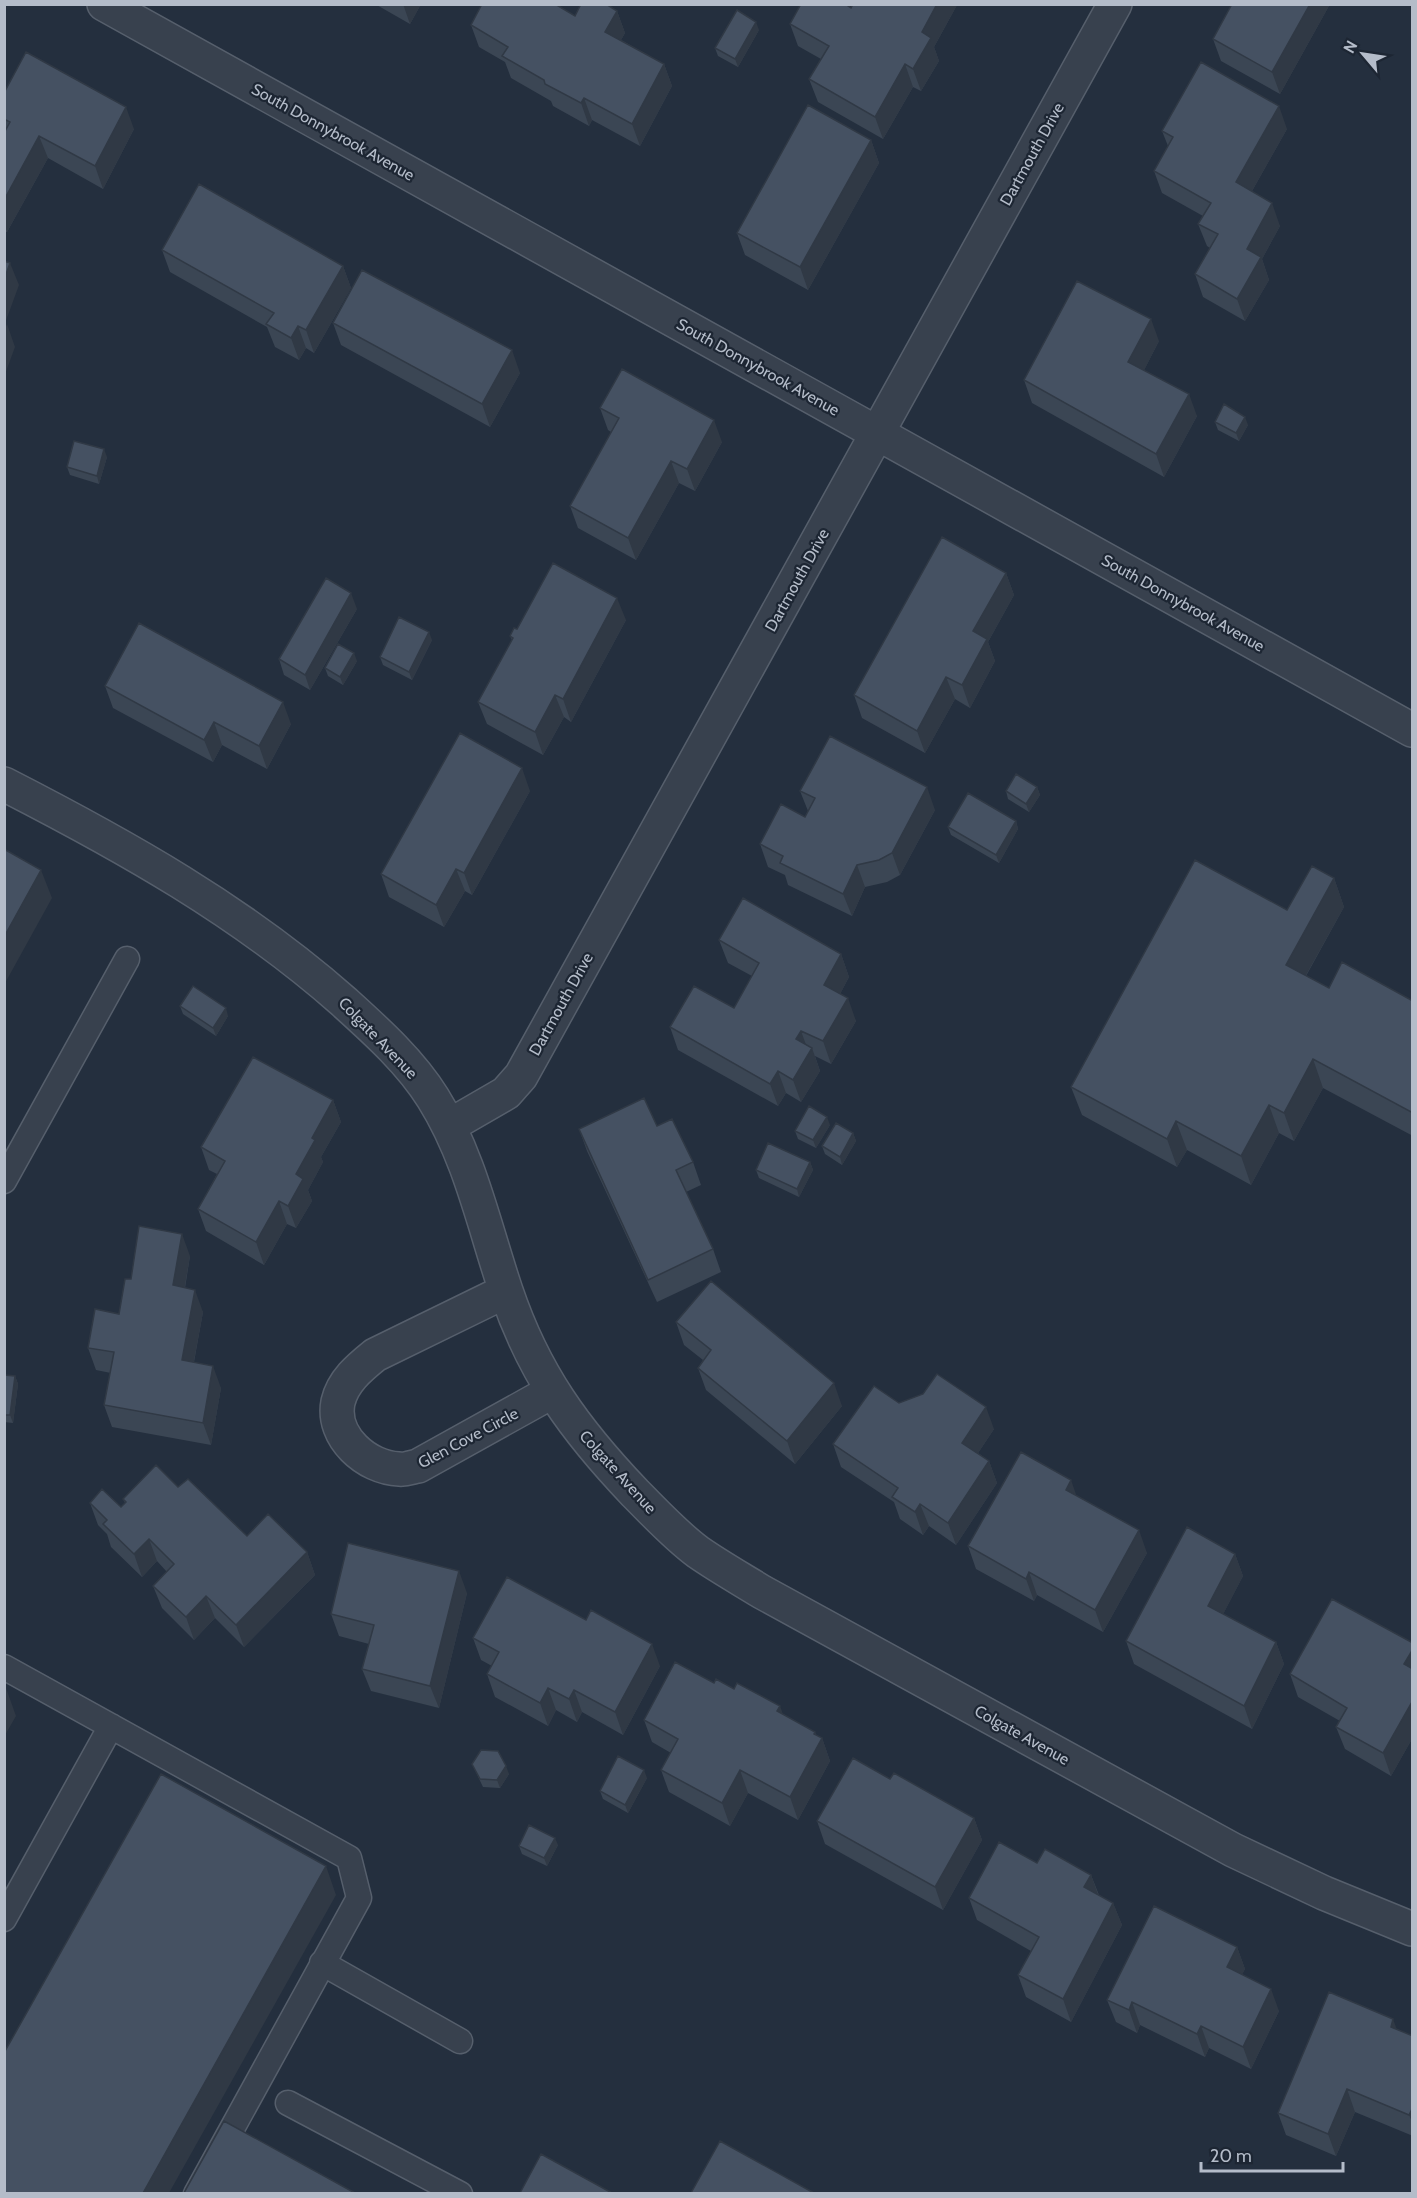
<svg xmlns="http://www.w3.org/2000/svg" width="1417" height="2198" viewBox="0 0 1417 2198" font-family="Cabin,sans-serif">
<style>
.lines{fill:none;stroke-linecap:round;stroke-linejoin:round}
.service-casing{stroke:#565f6c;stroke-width:27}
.minor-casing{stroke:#565f6c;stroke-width:36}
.service{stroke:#38414e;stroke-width:24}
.minor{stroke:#38414e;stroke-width:33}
.wall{fill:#3b4654}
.shaded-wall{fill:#303945}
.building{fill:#455162;stroke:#303945;stroke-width:1.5}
.labels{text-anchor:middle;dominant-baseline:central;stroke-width:4.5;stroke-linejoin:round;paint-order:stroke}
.street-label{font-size:16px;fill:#b4bcc9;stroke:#1d2633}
</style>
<rect width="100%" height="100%" fill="#242f3e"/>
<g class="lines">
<defs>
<path id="service" d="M 4,1181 L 127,959
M 4,1667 L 349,1858 L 359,1898 L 196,2194
M 4,1919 L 111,1726
M 322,1963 L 460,2041
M 288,2103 L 460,2194"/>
<path id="minor" d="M 104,4 L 1412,730
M 4,784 C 125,846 241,911 343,1001 C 375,1030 410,1061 433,1098 C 470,1157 484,1226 506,1291 C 534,1374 575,1430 635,1493 C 655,1513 675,1535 698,1552 C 718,1566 741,1579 762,1592 L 1233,1850 L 1324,1893 L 1412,1929
M 449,1126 L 506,1093 L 521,1076 L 1115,4
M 506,1291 L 375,1355 C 359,1368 343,1381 338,1402 C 331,1437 367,1468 399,1469 C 405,1470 412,1467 418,1466 L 553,1391"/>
</defs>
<!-- service casing -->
<use href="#service" class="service-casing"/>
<!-- minor casing -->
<use href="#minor" class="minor-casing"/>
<!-- service -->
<use href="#service" class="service"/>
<!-- minor -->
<use href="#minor" class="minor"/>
</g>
<!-- wall -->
<path class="wall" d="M 375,4 L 421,4 L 410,24 Z
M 1232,4 L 1330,4 L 1280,94 L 1221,61 L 1213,39 Z
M 957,5 L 934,47 L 939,61 L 921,91 L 913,87 L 883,139 L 818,102 L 809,79 L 821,59 L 798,46 L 790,24 L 851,8 Z
M 617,11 L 625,33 L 621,40 L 664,64 L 672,86 L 640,146 L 592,120 L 589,126 L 553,106 L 551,101 L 511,78 L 505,62 L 479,47 L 471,25 L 575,16 Z
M 759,30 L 738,67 L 718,56 L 715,48 Z
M 4,93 L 134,129 L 103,189 L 48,158 L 7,232 L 4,231 Z
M 1287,129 L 1252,191 L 1280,226 L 1262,259 L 1269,280 L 1245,321 L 1203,297 L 1195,274 L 1210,248 L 1207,246 L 1198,224 L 1203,216 L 1162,193 L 1154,171 L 1168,146 L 1162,131 Z
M 871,140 L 879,163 L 808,290 L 745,255 L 737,233 Z
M 162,250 L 343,266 L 351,288 L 314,353 L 306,348 L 299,360 L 275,347 L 267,327 L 170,272 Z
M 333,323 L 520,373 L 490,427 L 341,345 Z
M 1159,341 L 1144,370 L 1197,416 L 1164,477 L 1032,403 L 1024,380 Z
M 600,408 L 722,442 L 695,491 L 679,483 L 636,560 L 578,528 L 570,506 L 611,432 L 608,430 Z
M 1215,422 L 1248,425 L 1239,441 L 1218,430 Z
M 107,457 L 99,484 L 70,475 L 67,467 Z
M 1006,573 L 1014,595 L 988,642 L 995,661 L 970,708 L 955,699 L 925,753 L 862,718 L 854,695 Z
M 357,609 L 310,690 L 284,675 L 279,659 Z
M 626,620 L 571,722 L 564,717 L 543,755 L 487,724 L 478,702 L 512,640 L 510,636 L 517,629 Z
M 432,640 L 412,680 L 383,665 L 380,657 Z
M 357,661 L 343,685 L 328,676 L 325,668 Z
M 105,686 L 291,724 L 267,769 L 222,745 L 213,762 L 113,708 Z
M 1037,787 L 1040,795 L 1029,812 L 1008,799 L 1006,791 Z
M 530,791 L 472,895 L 465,891 L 444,927 L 389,897 L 381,874 Z
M 800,791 L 935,810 L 900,875 L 887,882 L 865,887 L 852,916 L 788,885 L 785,875 L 768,867 L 760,844 L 805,817 L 808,811 Z
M 1016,821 L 1018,829 L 999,863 L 951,835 L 948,827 Z
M 1334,878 L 1344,907 L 1306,976 L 1329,988 L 1413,1001 L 1413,1136 L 1323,1088 L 1294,1141 L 1279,1133 L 1251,1185 L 1187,1150 L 1177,1167 L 1082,1115 L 1071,1087 L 1287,910 Z
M 719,940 L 841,954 L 849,977 L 840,994 L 856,1021 L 831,1064 L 815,1056 L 820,1071 L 801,1102 L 786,1093 L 778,1106 L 678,1050 L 670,1027 L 734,1008 L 752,976 L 728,963 Z
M 180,1006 L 228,1016 L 216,1036 L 183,1014 Z
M 333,1100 L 341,1122 L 321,1157 L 323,1162 L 308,1190 L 312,1201 L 296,1228 L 287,1224 L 264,1265 L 206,1231 L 198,1209 L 217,1174 L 209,1170 L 201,1147 Z
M 830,1125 L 816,1148 L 798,1139 L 795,1131 Z
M 657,1126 L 693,1162 L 701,1185 L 686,1192 L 713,1249 L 721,1272 L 657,1302 L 587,1151 L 579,1129 Z
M 853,1133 L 856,1141 L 842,1165 L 825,1154 L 822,1146 Z
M 810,1162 L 813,1170 L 799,1197 L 759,1178 L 756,1170 Z
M 190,1256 L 185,1288 L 203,1312 L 194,1362 L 221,1388 L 211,1445 L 112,1427 L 104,1405 L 111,1373 L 96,1370 L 88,1348 L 119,1314 L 131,1279 Z
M 676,1322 L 842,1406 L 795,1464 L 706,1390 L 698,1368 L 703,1360 L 684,1345 Z
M 4,1375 L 15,1376 L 18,1384 L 13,1423 L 4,1422 Z
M 899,1403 L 994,1429 L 978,1453 L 989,1461 L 997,1483 L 956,1545 L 929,1526 L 923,1535 L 900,1519 L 894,1502 L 841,1467 L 833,1444 Z
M 178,1487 L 247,1536 L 307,1552 L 315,1575 L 244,1647 L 215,1618 L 194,1640 L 162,1608 L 153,1586 L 167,1572 L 157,1561 L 142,1577 L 111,1547 L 107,1534 L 98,1525 L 90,1503 L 121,1507 L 125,1503 L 123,1499 Z
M 1077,1496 L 1147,1553 L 1103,1632 L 1037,1595 L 1034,1601 L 976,1569 L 968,1546 Z
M 1235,1554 L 1243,1576 L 1223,1614 L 1276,1642 L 1284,1664 L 1252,1729 L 1134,1664 L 1126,1641 Z
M 467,1593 L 439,1708 L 371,1691 L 362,1669 L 369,1644 L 339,1636 L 331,1614 Z
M 473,1638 L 660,1666 L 623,1735 L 582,1712 L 577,1722 L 556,1710 L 548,1726 L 495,1697 L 487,1674 L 492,1666 L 481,1660 Z
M 1413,1643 L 1413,1737 L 1391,1776 L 1345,1749 L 1336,1727 L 1340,1721 L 1298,1697 L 1290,1674 Z
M 714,1683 L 734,1689 L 783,1714 L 815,1732 L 816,1735 L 822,1738 L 830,1761 L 798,1820 L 748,1793 L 730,1826 L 669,1792 L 661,1770 L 671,1753 L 652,1742 L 644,1720 Z
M 472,1764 L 509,1774 L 500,1788 L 483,1787 Z
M 647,1778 L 628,1813 L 603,1799 L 600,1791 Z
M 890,1779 L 974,1818 L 982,1840 L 943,1910 L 825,1844 L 817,1821 Z
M 558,1845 L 547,1866 L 522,1854 L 519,1846 Z
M 1037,1863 L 1091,1875 L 1099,1895 L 1113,1903 L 1122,1925 L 1071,2022 L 1026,1997 L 1018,1975 L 1031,1951 L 977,1920 L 969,1898 Z
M 1237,1947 L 1245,1969 L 1242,1974 L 1279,2011 L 1251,2069 L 1209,2048 L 1205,2057 L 1140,2025 L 1137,2033 L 1116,2022 L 1107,2000 Z
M 1397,2029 L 1413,2036 L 1413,2136 L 1355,2112 L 1336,2156 L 1286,2135 L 1278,2113 Z"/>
<!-- shaded-wall -->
<path class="shaded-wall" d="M 403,4 L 421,4 L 410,24 Z
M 937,4 L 957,4 L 957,5 L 934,47 L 939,61 L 921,91 L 913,69 L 922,32 Z
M 1310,4 L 1330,4 L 1280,94 L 1272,72 Z
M 617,11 L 625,33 L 613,54 L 605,32 Z
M 756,22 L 759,30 L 738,67 L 735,59 Z
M 664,64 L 672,86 L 640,146 L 632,124 Z
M 905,64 L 913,87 L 883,139 L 875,117 Z
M 584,98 L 592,120 L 589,126 L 581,103 Z
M 1279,106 L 1287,129 L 1244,205 L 1236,182 Z
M 126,107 L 134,129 L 103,189 L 95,166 Z
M 39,136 L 48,158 L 7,232 L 4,224 L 4,200 Z
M 871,140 L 879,163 L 808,290 L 800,267 Z
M 1272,203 L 1280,226 L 1262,259 L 1269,280 L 1245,321 L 1237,299 L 1247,249 Z
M 10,263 L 19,285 L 4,326 L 4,280 Z
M 343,266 L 351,288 L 314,353 L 306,330 Z
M 1151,319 L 1159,341 L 1137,384 L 1128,362 Z
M 7,324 L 15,347 L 4,377 L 4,331 Z
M 298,326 L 306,348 L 299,360 L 291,338 Z
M 512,350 L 520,373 L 490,427 L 482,404 Z
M 1189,394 L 1197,416 L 1164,477 L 1156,454 Z
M 1245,417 L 1248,425 L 1239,441 L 1236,433 Z
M 714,420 L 722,442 L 695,491 L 687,469 Z
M 104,449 L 107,457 L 99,484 L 97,476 Z
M 671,461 L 679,483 L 636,560 L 628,538 Z
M 1006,573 L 1014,595 L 988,642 L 995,661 L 970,708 L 962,685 L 973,631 Z
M 351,593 L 357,609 L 310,690 L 305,675 Z
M 617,598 L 626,620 L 571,722 L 563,699 Z
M 429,632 L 432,640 L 412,680 L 409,672 Z
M 354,653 L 357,661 L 343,685 L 340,677 Z
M 946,677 L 955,699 L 925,753 L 917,731 Z
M 555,695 L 564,717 L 543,755 L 535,732 Z
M 283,702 L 291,724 L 267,769 L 259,746 Z
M 214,722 L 222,745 L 213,762 L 204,740 Z
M 522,768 L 530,791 L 472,895 L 464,873 Z
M 927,787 L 935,810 L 900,875 L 892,853 Z
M 1037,787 L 1040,795 L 1029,812 L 1026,804 Z
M 1016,821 L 1018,829 L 999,863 L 996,855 Z
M 857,865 L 865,887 L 852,916 L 843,894 Z
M 456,869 L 465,891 L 444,927 L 436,905 Z
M 41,870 L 52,898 L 4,985 L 4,937 Z
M 1334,878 L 1344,907 L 1296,993 L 1286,965 Z
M 841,954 L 849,977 L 833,1007 L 824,985 Z
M 848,998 L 856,1021 L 831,1064 L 823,1041 Z
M 226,1008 L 228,1016 L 216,1036 L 213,1028 Z
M 801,1031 L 809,1053 L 812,1048 L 820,1071 L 801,1102 L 793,1080 L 796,1039 Z
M 1313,1059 L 1323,1088 L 1294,1141 L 1284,1113 Z
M 778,1071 L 786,1093 L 778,1106 L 770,1084 Z
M 333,1100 L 341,1122 L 321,1157 L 323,1162 L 308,1190 L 312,1201 L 296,1228 L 288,1206 L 296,1174 L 312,1138 Z
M 1269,1105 L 1279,1133 L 1251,1185 L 1241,1156 Z
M 827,1117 L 830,1125 L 816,1148 L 813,1140 Z
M 1176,1121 L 1187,1150 L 1177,1167 L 1167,1139 Z
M 853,1133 L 856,1141 L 842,1165 L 840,1157 Z
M 810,1162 L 813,1170 L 799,1197 L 797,1189 Z
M 279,1201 L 287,1224 L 264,1265 L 256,1242 Z
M 182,1234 L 190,1256 L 181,1308 L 173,1285 Z
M 195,1290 L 203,1312 L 190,1382 L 182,1360 Z
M 213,1366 L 221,1388 L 211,1445 L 203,1423 Z
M 15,1376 L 18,1384 L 13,1423 L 10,1415 Z
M 834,1383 L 842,1406 L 795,1464 L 787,1441 Z
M 986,1407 L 994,1429 L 970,1465 L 962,1443 Z
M 989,1461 L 997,1483 L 956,1545 L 948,1523 Z
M 1071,1480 L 1079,1503 L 1066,1490 Z
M 920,1504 L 929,1526 L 923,1535 L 915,1512 Z
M 1139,1530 L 1147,1553 L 1103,1632 L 1095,1610 Z
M 149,1539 L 157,1561 L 142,1577 L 134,1554 Z
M 307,1552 L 315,1575 L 244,1647 L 236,1625 Z
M 1235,1554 L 1243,1576 L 1216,1628 L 1208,1606 Z
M 459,1571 L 467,1593 L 439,1708 L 430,1686 Z
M 1029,1572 L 1037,1595 L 1034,1601 L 1026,1579 Z
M 206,1596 L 215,1618 L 194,1640 L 186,1617 Z
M 1276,1642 L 1284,1664 L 1252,1729 L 1244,1706 Z
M 652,1644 L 660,1666 L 623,1735 L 615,1712 Z
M 1413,1649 L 1413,1687 L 1404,1664 Z
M 6,1688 L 16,1716 L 4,1737 L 4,1690 Z
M 548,1688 L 556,1710 L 548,1726 L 540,1703 Z
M 574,1690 L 582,1712 L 577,1722 L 569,1699 Z
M 1413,1700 L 1413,1737 L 1391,1776 L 1383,1753 Z
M 780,1706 L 788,1728 L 777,1711 Z
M 815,1732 L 819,1743 L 822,1738 L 830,1761 L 798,1820 L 790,1797 Z
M 506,1766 L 509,1774 L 500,1788 L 497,1780 Z
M 644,1770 L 647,1778 L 628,1813 L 625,1805 Z
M 740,1770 L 748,1793 L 730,1826 L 722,1803 Z
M 974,1818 L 982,1840 L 943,1910 L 935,1887 Z
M 555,1838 L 558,1845 L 547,1866 L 544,1858 Z
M 326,1866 L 336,1895 L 169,2193 L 143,2193 Z
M 1091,1875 L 1099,1897 L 1084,1887 Z
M 1113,1903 L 1122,1925 L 1071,2022 L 1063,1999 Z
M 1237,1947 L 1245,1969 L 1235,1989 L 1227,1967 Z
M 1271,1989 L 1279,2011 L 1251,2069 L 1243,2047 Z
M 1132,2002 L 1140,2025 L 1137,2033 L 1129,2010 Z
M 1393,2019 L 1401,2041 L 1391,2027 Z
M 1201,2026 L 1209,2048 L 1205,2057 L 1197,2034 Z
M 1347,2089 L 1355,2112 L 1336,2156 L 1328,2134 Z
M 1413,2107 L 1413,2124 L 1409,2115 Z"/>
<!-- building -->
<path class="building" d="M 482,4 L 555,4 L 575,16 L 581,4 L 606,4 L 617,11 L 605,32 L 664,64 L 632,124 L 584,98 L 581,103 L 545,84 L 544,80 L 502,56 L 508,47 L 471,25 Z
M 801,4 L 845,4 L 851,8 L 853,4 L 937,4 L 922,32 L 931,38 L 913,69 L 905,64 L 875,117 L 809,79 L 829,46 L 790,24 Z
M 1232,4 L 1310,4 L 1272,72 L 1213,39 Z
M 737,10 L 756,22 L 735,59 L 715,48 Z
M 26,52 L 126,107 L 95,166 L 39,136 L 4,200 L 4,133 L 10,122 L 4,119 L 4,93 Z
M 1201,62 L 1279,106 L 1236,182 L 1272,203 L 1247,249 L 1261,257 L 1237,299 L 1195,274 L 1218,234 L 1198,224 L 1211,203 L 1154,171 L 1173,137 L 1162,131 Z
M 808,105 L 871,140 L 800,267 L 737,233 Z
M 199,184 L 343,266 L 306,330 L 298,326 L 291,338 L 266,324 L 274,313 L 162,250 Z
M 4,261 L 10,263 L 4,280 Z
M 362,270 L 512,350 L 482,404 L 333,323 Z
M 1077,281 L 1151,319 L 1128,362 L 1189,394 L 1156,454 L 1024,380 Z
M 622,369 L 714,420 L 687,469 L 671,461 L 628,538 L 570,506 L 619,418 L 600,408 Z
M 1224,404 L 1245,417 L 1236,433 L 1215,422 Z
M 74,441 L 104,449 L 97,476 L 67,467 Z
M 942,537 L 1006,573 L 973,631 L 987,639 L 962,685 L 946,677 L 917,731 L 854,695 Z
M 553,563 L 617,598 L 563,699 L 555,695 L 535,732 L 478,702 L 513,638 L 510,636 L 514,628 L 517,629 Z
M 326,578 L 351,593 L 305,675 L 279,659 Z
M 399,617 L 429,632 L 409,672 L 380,657 Z
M 139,623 L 283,702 L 259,746 L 214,722 L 204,740 L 105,686 Z
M 338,644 L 354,653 L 340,677 L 325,668 Z
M 460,733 L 522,768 L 464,873 L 456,869 L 436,905 L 381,874 Z
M 830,736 L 927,787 L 892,853 L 879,860 L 857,865 L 843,894 L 780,863 L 783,856 L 760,844 L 781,804 L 805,817 L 815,798 L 800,791 Z
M 1016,774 L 1037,787 L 1026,804 L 1006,791 Z
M 968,793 L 1016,821 L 996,855 L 948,827 Z
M 4,849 L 41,870 L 4,937 Z
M 1195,860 L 1287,910 L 1312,866 L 1334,878 L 1286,965 L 1329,988 L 1342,962 L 1413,1001 L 1413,1113 L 1313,1059 L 1284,1113 L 1269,1105 L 1241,1156 L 1176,1121 L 1167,1139 L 1071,1087 Z
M 743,898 L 841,954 L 824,985 L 848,998 L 823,1041 L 801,1031 L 796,1039 L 812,1048 L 793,1080 L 778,1071 L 770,1084 L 670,1027 L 694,986 L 734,1008 L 759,963 L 719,940 Z
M 193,986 L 226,1008 L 213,1028 L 180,1006 Z
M 253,1057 L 333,1100 L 312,1138 L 315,1140 L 296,1174 L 303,1179 L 288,1206 L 279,1201 L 256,1242 L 198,1209 L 225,1161 L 201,1147 Z
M 644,1098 L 657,1126 L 672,1119 L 693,1162 L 676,1170 L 713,1249 L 648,1280 L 579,1129 Z
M 809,1106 L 827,1117 L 813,1140 L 795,1131 Z
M 836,1123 L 853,1133 L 840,1157 L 822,1146 Z
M 768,1143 L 810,1162 L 797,1189 L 756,1170 Z
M 139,1226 L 182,1234 L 173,1285 L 195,1290 L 182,1360 L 213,1366 L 203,1423 L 104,1405 L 114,1352 L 88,1348 L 95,1309 L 119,1314 L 125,1279 L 131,1279 Z
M 711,1281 L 834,1383 L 787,1441 L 698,1368 L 711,1350 L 676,1322 Z
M 937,1374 L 986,1407 L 962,1443 L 989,1461 L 948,1523 L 920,1504 L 915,1512 L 892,1497 L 898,1488 L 833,1444 L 874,1386 L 899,1403 L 923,1394 Z
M 4,1375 L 15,1376 L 10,1415 L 4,1415 Z
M 1021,1452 L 1071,1480 L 1066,1490 L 1139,1530 L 1095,1610 L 1029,1572 L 1026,1579 L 968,1546 Z
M 156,1465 L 178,1487 L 188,1479 L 247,1536 L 268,1514 L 307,1552 L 236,1625 L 206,1596 L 186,1617 L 153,1586 L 174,1564 L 149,1539 L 134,1554 L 103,1524 L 107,1520 L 90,1503 L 102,1489 L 121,1507 L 126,1502 L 123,1499 Z
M 1187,1527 L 1235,1554 L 1208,1606 L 1276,1642 L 1244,1706 L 1126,1641 Z
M 348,1543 L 459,1571 L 430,1686 L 362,1669 L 374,1625 L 331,1614 Z
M 507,1577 L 586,1620 L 591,1610 L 652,1644 L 615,1712 L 574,1690 L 569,1699 L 548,1688 L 540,1703 L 487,1674 L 499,1652 L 473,1638 Z
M 1332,1599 L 1413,1643 L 1413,1649 L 1404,1664 L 1413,1669 L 1413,1700 L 1383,1753 L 1336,1727 L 1347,1708 L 1290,1674 Z
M 675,1662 L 714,1683 L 716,1679 L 734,1689 L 737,1683 L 780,1706 L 777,1711 L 815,1732 L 814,1734 L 822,1738 L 790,1797 L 740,1770 L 722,1803 L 661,1770 L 678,1739 L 644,1720 Z
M 481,1750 L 498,1751 L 506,1766 L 497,1780 L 480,1779 L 472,1764 Z
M 618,1756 L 644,1770 L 625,1805 L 600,1791 Z
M 853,1758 L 890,1779 L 894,1773 L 974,1818 L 935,1887 L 817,1821 Z
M 161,1774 L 326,1866 L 143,2193 L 4,2193 L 4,2053 Z
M 529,1825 L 555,1838 L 544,1858 L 519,1846 Z
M 999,1842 L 1037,1863 L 1045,1849 L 1091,1875 L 1084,1887 L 1113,1903 L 1063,1999 L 1018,1975 L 1039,1937 L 969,1898 Z
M 1154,1906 L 1237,1947 L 1227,1967 L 1271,1989 L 1243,2047 L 1201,2026 L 1197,2034 L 1132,2002 L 1129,2010 L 1107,2000 Z
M 1329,1992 L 1393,2019 L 1391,2027 L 1413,2036 L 1413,2107 L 1409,2115 L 1347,2089 L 1328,2134 L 1278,2113 Z
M 224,2121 L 355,2193 L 184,2193 Z
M 720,2141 L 814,2193 L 691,2193 Z
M 541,2154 L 612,2193 L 520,2193 Z"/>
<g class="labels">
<!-- street labels -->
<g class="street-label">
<text transform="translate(333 132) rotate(29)">South Donnybrook Avenue</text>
<text transform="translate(1032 154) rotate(-61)">Dartmouth Drive</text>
<text transform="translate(758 367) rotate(29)">South Donnybrook Avenue</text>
<text transform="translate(797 580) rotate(-61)">Dartmouth Drive</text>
<text transform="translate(1183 603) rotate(29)">South Donnybrook Avenue</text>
<text transform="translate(561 1004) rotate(-61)">Dartmouth Drive</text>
<text transform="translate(378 1038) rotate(46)">Colgate Avenue</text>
<text transform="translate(468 1438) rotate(-28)">Glen Cove Circle</text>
<text transform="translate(618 1472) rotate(48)">Colgate Avenue</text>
<text transform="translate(1022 1735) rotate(29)">Colgate Avenue</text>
</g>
</g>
<!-- border -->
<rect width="1417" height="2198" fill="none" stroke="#b4bcc9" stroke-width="12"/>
<!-- north arrow -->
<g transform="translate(1363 54) rotate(299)" stroke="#1d2633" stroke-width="4.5" paint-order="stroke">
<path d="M0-4.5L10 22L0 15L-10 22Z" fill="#b4bcc9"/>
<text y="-9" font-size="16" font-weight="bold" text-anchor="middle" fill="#b4bcc9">N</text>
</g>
<!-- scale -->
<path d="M1201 2162v9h142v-9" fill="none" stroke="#b4bcc9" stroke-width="3"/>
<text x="1210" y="2162" font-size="18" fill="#b4bcc9" stroke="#1d2633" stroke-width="4.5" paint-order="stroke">20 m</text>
</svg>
